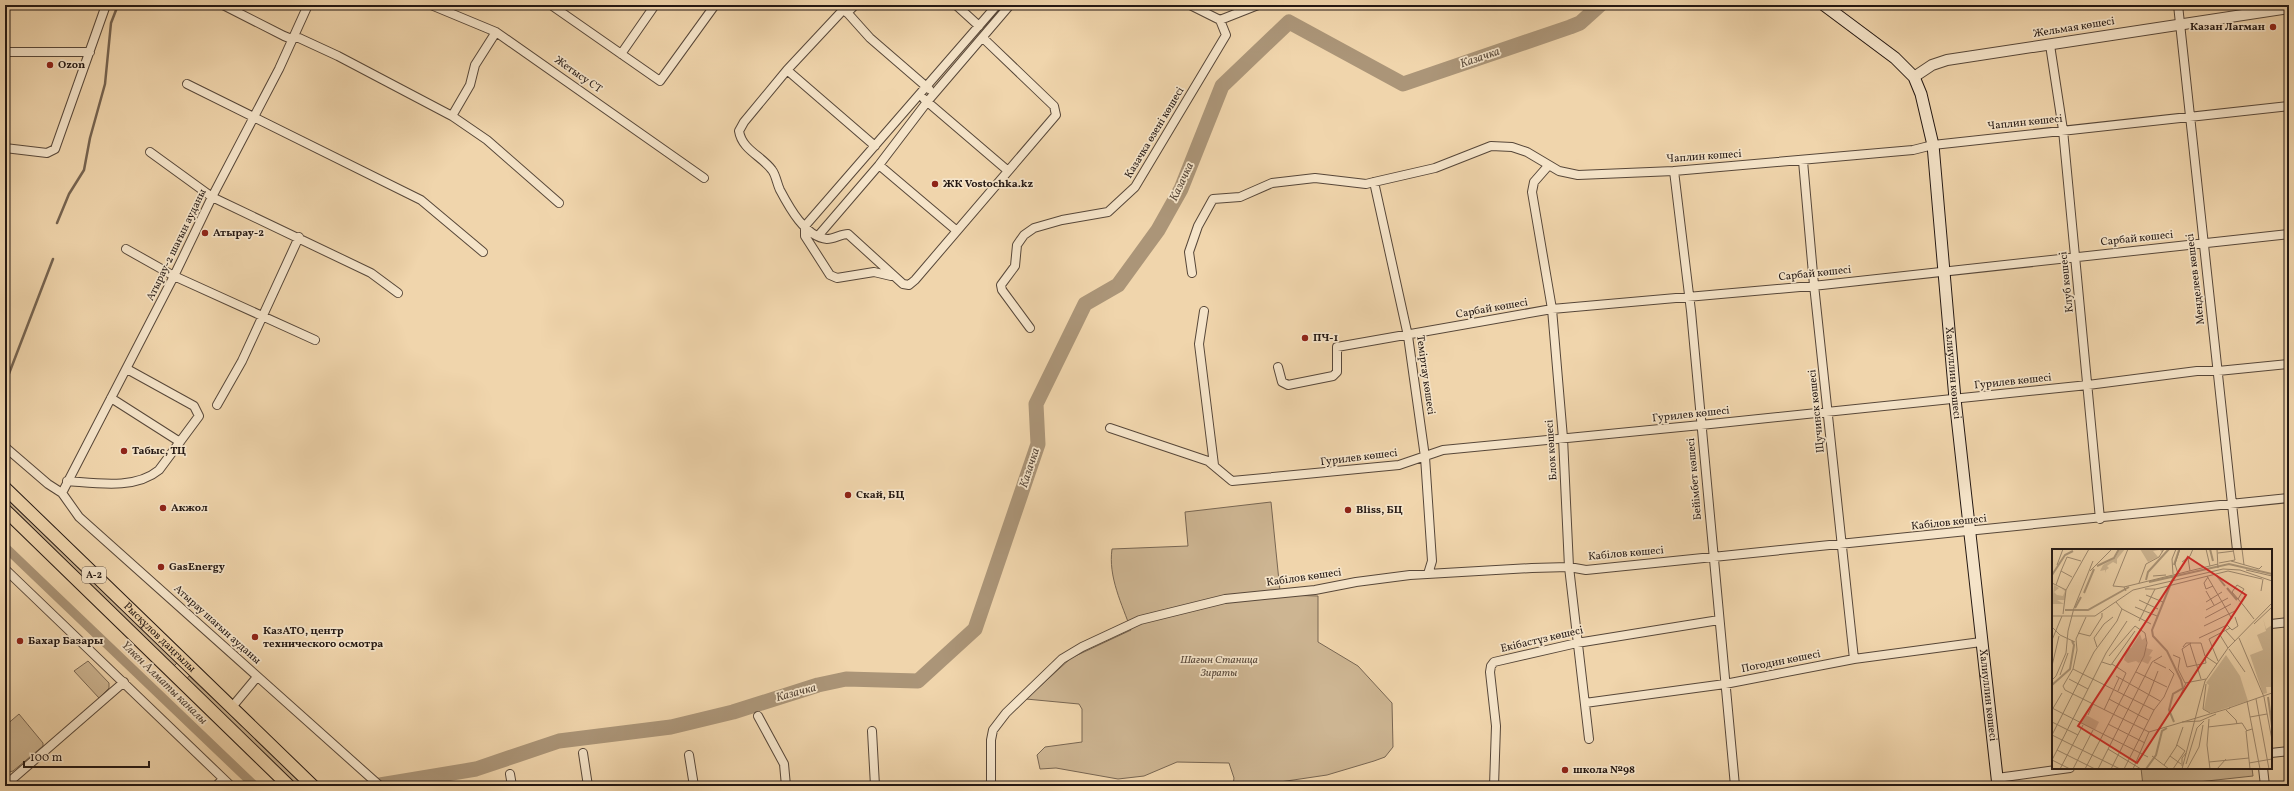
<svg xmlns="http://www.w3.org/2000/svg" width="2294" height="791" viewBox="0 0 2294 791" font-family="Vollkorn,serif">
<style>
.green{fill:#cdb592;stroke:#786652}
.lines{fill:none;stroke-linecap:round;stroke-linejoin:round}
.stream{stroke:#756350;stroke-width:2.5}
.canal{stroke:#ab9578;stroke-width:9}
.river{stroke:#ab9578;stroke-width:15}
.minor-casing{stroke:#574739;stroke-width:10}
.tertiary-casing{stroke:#574739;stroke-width:12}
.secondary-casing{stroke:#241813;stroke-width:13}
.primary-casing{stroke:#241813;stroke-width:14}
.minor{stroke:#f5e4c9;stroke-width:8}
.tertiary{stroke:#f5e4c9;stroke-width:10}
.secondary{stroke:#f5e4c9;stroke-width:11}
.primary{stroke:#f0d5ac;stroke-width:12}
.poi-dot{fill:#8f2418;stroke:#f5e4c9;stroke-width:1.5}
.labels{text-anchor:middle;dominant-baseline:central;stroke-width:3.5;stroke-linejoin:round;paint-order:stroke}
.shield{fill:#f5e4c9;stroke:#63554a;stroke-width:1}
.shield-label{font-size:10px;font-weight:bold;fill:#241813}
.poi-label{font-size:11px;font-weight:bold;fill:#241813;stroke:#f5e4c9;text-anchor:start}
.street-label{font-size:11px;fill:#241813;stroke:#f5e4c9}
.park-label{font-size:11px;font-style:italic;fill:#574739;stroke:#f5e4c9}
.water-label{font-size:12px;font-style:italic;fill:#5a4a3b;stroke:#f5e4c9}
.inset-river{fill:none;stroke:#ab9578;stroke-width:2}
.inset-road{fill:none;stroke:#9e896f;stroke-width:1}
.view{fill:#d62828;fill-opacity:0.15;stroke:#d62828;stroke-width:2}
.inset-edge{fill:none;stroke:#241813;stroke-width:2}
</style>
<rect width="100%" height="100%" fill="#f0d5ac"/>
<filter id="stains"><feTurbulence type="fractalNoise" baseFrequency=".005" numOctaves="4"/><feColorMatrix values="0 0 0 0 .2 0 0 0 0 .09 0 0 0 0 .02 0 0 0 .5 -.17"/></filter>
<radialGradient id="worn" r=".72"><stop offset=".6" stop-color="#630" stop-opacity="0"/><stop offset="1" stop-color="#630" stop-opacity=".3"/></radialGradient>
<!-- green -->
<path class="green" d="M 5,495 L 177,663 L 172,668 L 5,506 Z
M 1271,502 L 1280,591 L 1283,595 L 1318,596 L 1318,642 L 1358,666 L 1392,703 L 1393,747 L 1385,757 L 1374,761 L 1327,775 L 1273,783 L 1268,786 L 1233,786 L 1234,778 L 1229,763 L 1177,762 L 1144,776 L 1118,779 L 1056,768 L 1040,769 L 1037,755 L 1045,747 L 1082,742 L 1082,709 L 1079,704 L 1026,699 L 1071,658 L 1131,630 C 1122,604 1108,577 1112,549 L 1188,546 L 1185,512 Z
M 88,661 L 109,683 L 109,688 L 99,698 L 74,671 Z
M 189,676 L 305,786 L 297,786 L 186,680 Z
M 19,714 L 43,743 L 43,746 L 13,771 L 6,773 L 5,765 L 10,761 L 5,755 L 5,726 Z
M 2141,768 L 2252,768 L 2253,776 L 2161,786 L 2143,786 Z"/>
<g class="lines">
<!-- stream -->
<path class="stream" d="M 57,223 L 69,194 L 84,170 L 90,138 L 105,84 L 111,23 L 118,5
M 5,384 L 53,259"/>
<!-- canal -->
<path class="canal" d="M 5,547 L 255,786"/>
<!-- river -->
<path class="river" d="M 374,786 L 476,769 L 559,741 L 671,727 L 733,712 L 818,685 L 846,679 L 918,681 L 975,629 L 1038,444 L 1036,404 L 1085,304 L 1118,285 L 1158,230 L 1181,189 L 1222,86 L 1289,22 L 1403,84 L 1570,27 L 1580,23 L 1600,5"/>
<defs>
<path id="minor" d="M 223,5 L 284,36 L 289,38 L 299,38 L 338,56 L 452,116 L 487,140 L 559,203
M 431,5 L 496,32 L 704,178
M 551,5 L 660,81 L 715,5
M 844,5 L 844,9 L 787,70 L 744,122 L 739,131 C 742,150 762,156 772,170 C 776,175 777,184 780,190 C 789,207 805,237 827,239 C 834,239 841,234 848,234 L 903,284 L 909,285 L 915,280 L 1056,115 L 1054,106 L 983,38
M 956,5 L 979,26
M 2178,5 L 2237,550
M 844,9 L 870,38 L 929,89
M 847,13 L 855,5
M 1220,20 L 1258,5
M 2050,45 L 2063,130 L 2100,519
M 5,52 L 90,52
M 621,54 L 655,5
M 787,70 L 875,146
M 187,84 L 421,200 L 483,252
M 924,99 L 1007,170
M 452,116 L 470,85 L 475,65 L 496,32
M 5,148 L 47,153 L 55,149 L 106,5
M 150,152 L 212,197 L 371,273 L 398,293
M 1803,161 L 1814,285 L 1854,659
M 879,165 L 957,231
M 1548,166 L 1534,182 L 1532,192 L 1552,309 L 1563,438 L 1569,567 L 1589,739
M 1674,171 L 1691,311 L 1735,786
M 1374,182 L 1408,336 L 1425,457 L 1432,561 L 1428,574
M 818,236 L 879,165 L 927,102 L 1010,5
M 126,249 L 174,276 L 315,340
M 1192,273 L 1189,252 L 1198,226 L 1213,199 L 1240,197 L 1272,183 L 1315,178 L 1366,184 L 1374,182 L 1435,168 L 1491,146 L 1512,147 L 1527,152 L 1559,171 L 1578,175 L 1674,171 L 1913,150 L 1933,145 L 2289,106
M 891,276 L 874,272 L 837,278 L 830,275 L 805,236 L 805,226 L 997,5
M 1204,311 L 1199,344 L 1214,465
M 1030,328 L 1002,290 L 1001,285 L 1015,266 L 1017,245 L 1024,235 L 1034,228 L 1062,220 L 1108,212 L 1135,187 L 1226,35 L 1220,20 L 1190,5
M 1278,367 L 1282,382 L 1288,385 L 1333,376 L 1337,372 L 1337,347 L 1552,309 L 1822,285 L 2289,234
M 111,398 L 180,442
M 217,405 L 242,361 L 299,237
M 1110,428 L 1208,461 L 1232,481 L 1399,465 L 1443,450 L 1701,425 L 2088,385 L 2197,371 L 2218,371 L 2289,364
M 5,447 L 48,484 L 62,493 L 79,517 L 380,786
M 67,481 C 96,483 135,490 159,470 L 199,416 L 194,406 L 127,369
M 62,493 L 174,276 L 212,197 L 279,69 L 308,5
M 5,569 L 231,786
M 2271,624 L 2289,622
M 1585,703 L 1725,684 L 1854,659 L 1981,642
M 232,707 L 257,677
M 758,716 L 784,764 L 786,786
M 872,731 L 875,786
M 583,753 L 588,786
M 2271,753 L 2289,751
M 689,755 L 694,786
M 2263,768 L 2265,786
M 510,774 L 512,786
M 1997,778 L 2070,768
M 9,782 L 124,682
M 216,786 L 223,779
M 991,786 L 991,740 L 993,730 L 1006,713 L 1062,659 L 1082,647 L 1140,620 L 1225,599 L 1315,590 L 1356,582 L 1410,575 L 1532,568 L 1569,567 L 1586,570 L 2289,498
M 1494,786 L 1496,726 L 1490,672 L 1491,666 L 1494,662 L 1577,643 L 1719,620"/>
<path id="tertiary" d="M 1914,77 L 1932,65 L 1947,60 L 2289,8"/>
<g id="secondary">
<path id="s1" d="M 1824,5 L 1895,58 L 1914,77 L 1921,94 L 1933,145 L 1955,399 L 1998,786"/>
</g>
<g id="primary">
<path id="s2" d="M 5,488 L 313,786"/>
<path d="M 5,510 L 289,786"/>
</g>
</defs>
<!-- minor casing -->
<use href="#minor" class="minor-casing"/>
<!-- tertiary casing -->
<use href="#tertiary" class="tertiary-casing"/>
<!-- secondary casing -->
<use href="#secondary" class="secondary-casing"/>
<!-- primary casing -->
<use href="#primary" class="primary-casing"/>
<!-- minor -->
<use href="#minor" class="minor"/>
<!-- tertiary -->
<use href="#tertiary" class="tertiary"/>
<!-- secondary -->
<use href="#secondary" class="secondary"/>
<!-- primary -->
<use href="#primary" class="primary"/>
</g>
<!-- markers -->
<g class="poi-dot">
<circle cx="2273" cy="27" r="4"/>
<circle cx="50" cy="65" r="4"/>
<circle cx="935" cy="184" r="4"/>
<circle cx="205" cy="233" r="4"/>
<circle cx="1305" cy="338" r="4"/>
<circle cx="124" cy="451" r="4"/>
<circle cx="848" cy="495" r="4"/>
<circle cx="163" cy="508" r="4"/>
<circle cx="1348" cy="510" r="4"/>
<circle cx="161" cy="567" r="4"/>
<circle cx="255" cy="637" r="4"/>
<circle cx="20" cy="641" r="4"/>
<circle cx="1565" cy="770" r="4"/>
</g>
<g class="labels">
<!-- shield labels -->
<rect class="shield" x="82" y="567" width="24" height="16" rx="3"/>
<g class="shield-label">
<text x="94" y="575">A-2</text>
</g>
<!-- poi labels -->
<g class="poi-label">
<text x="2265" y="27" text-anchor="end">Казан Лагман</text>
<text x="58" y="65">Ozon</text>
<text x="943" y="184">ЖК Vostochka.kz</text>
<text x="213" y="233">Атырау-2</text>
<text x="1313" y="338">ПЧ-1</text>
<text x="132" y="451">Табыс, ТЦ</text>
<text x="856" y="495">Скай, БЦ</text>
<text x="171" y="508">Акжол</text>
<text x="1356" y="510">Bliss, БЦ</text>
<text x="169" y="567">GasEnergy</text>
<text x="263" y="631">КазАТО, центр<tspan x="263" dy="13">технического осмотра</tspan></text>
<text x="28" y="641">Бахар Базары</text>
<text x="1573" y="770">школа №98</text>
</g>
<!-- street labels -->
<g class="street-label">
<text transform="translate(2074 28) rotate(-9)">Жельмая көшесі</text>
<text transform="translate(578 75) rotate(35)">Жетысу СТ</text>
<text transform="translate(2025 123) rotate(-6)">Чаплин көшесі</text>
<text transform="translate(1155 133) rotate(-59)">Казачка өзені көшесі</text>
<text transform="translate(1704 157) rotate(-4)">Чаплин көшесі</text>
<text transform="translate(2137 239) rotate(-6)">Сарбай көшесі</text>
<text transform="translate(177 245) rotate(-64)">Атырау-2 шағын ауданы</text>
<text transform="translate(1815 274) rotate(-6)">Сарбай көшесі</text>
<text transform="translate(2196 279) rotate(-97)">Менделеев көшесі</text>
<text transform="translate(2067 282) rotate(-96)">Клуб көшесі</text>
<text transform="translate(1492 309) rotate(-10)">Сарбай көшесі</text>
<text stroke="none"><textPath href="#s1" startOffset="415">Халиуллин көшесі</textPath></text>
<text transform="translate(1425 375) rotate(82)">Теміртау көшесі</text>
<text transform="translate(2013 382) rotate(-6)">Гурилев көшесі</text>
<text transform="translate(1817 411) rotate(-96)">Щучинск көшесі</text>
<text transform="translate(1691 415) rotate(-6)">Гурилев көшесі</text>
<text transform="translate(1552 450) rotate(-94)">Блок көшесі</text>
<text transform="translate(1359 458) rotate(-7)">Гурилев көшесі</text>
<text transform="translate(1695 479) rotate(-95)">Бейімбет көшесі</text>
<text transform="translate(1949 523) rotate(-6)">Кабілов көшесі</text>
<text transform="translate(1626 554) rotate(-5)">Кабілов көшесі</text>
<text transform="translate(1304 578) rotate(-8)">Кабілов көшесі</text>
<text transform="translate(217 625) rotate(42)">Атырау шағын ауданы</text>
<text stroke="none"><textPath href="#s2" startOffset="215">Рысқұлов даңғылы</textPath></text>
<text transform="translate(1542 640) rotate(-13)">Екібастұз көшесі</text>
<text transform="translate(1781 662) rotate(-11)">Погодин көшесі</text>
<text stroke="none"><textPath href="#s1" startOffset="739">Халиуллин көшесі</textPath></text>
</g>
<!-- park labels -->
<g class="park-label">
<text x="1219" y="660">Шағын Станица<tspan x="1219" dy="13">Зираты</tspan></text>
</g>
<!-- water labels -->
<g class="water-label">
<text transform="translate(1480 58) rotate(-19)">Казачка</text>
<text transform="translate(1182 182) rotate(-65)">Казачка</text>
<text transform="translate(1030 468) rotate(-72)">Казачка</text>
<text transform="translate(164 683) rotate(44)">Үлкен Алматы каналы</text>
<text transform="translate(796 693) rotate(-15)">Казачка</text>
</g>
</g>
<!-- overview -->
<g transform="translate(2052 549)">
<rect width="220" height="220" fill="#f0d5ac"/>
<path d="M 68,0 L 73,0 L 65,10 L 65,15 L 61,13 L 55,17 L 57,19 L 54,21 L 54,24 L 53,21 L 48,22 L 51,16 L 63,9 ZM 88,0 L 112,0 L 110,4 L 108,1 L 101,2 L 106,8 L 96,13 ZM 2,36 L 7,39 L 2,43 L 5,46 L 11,47 L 13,42 L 10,40 L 14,41 L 13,48 L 4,49 L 13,48 L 13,51 L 5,51 L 12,55 L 0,55 ZM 211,69 L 214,80 L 220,76 L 220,138 L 214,138 L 215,144 L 211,145 L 198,106 L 211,101 L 205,86 L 214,82 ZM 88,85 L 90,91 L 94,88 L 94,99 L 101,101 L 97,107 L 100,108 L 96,115 L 89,112 L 87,114 L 84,112 L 76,114 L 72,111 L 75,100 L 79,99 ZM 174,106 L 188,127 L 196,152 L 159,164 L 152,160 L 157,136 L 154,134 ZM 34,166 L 47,173 L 43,181 L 29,174 Z" fill="#cdb592"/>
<path class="inset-river" d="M 158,0 L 161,12M 122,16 L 127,1M 45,17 L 62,9 L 67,0M 0,26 L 13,6 L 21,2M 165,27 L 173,37M 94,31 L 96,23 L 117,0M 97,33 L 177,15 L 220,25M 175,39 L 185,51M 32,44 L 42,20M 23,59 L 29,48M 13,61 L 36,61 L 77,38M 0,136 L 18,120 L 22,96 L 20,92M 216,148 L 220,177M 122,173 L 117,161 L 121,145 L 131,139 L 129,131 L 115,102 L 101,87 L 100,81 L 122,27M 94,220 L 104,206 L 110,182 L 115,179"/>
<path class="inset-road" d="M 154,0 L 158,17M 165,0 L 166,19M 190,0 L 192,16M 166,4 L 182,2M 136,9 L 138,22M 179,12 L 207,20 L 210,17M 130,13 L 138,7 L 141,0M 167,14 L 183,11 L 181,0M 5,16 L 11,0M 194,21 L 220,27M 38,22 L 60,0M 121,25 L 120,10 L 124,0M 126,25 L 123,15 L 128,0M 101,27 L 114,26M 155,27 L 180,70M 20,28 L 9,22 L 15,8 L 29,12M 156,28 L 152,34 L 154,40 L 161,37M 0,34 L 14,41M 87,34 L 94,15 L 107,8 L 112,0M 4,36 L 9,22M 72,38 L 61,37 L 76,0M 93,40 L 104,40 L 176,22 L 210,30M 74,42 L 72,38 L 166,15M 154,42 L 162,56M 209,42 L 211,30M 94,46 L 111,53M 186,50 L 192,40 L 185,36 L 180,43 L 192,57 L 202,70M 87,51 L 106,60M 64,53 L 70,60 L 99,75M 154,53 L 170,43M 83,58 L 105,67M 154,61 L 176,49M 11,65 L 14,41 L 37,0M 0,67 L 43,67 L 81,41 L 171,20 L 188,21 L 220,32M 34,68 L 24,90 L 25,101 L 21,120 L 11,137 L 13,141 L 31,150 L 54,104 L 75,72M 153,69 L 179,55M 87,72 L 103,40M 202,75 L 220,58M 152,77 L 183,62M 0,78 L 8,86 L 23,93M 174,82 L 183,92M 26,84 L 38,87 L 50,68 L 50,64M 168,86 L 176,99M 147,89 L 175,76 L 180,81 L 186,77 L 183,68M 187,89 L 212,148 L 220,191M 0,91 L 10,67M 139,94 L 130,100 L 135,118 L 144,116M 138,95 L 149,130M 45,98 L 42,89 L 52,75 L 61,68M 131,98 L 134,94 L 149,94 L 153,107 L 165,115M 177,100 L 193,123M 121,106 L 128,109 L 126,120 L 133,134 L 154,130M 166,112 L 157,90 L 178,79M 50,113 L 59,116 L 83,82M 102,113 L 114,119M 60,115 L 74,124 L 66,142M 145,116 L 154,114 L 153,108M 0,117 L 7,87M 21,120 L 102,161M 84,123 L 115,138M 8,126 L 16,104M 64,127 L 108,152M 17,130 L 36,140M 0,131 L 4,127 L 14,104 L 16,82 L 22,59 L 41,12M 154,135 L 151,160 L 158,164M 129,145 L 134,134M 57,150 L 96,171M 204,150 L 217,220M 195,152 L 208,220M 0,159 L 96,208M 177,159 L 220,144M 0,161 L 10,144M 52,161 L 67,129M 174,161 L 184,171 L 185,175M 36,166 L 41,155M 198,168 L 215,165M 157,170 L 155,196 L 158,220M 0,173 L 26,186M 130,173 L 148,172 L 164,165M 56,175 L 93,194M 156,178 L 190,174 L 195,182M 0,186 L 42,103 L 65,72 L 70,60M 0,186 L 68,220M 56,200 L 89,220M 5,201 L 43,220M 100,207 L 117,220M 118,207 L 129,215M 0,211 L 18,220M 0,211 L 31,150 L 97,183 L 178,159M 157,213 L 197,209M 197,214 L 220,210M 134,215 L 145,179 L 152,172M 112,216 L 124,198 L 131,178M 130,217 L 130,209 L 134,204M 8,220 L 31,176M 21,220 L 41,181M 33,220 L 92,107 L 95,94 L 93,84 L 83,77 L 57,107M 46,220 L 100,113 L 110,107M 59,220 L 97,145 L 106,122M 72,220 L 102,161 L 112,148 L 122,125 L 117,120M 81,220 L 97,183M 121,220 L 133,202 L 125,196M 130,220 L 153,132 L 176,99 L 220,54M 135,220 L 147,198 L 151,176M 165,220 L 174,210M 198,220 L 194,182 L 200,180"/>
<path class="view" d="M 136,8 L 194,46 L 85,214 L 26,177 Z"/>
<rect width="220" height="220" class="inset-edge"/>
</g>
<!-- margin -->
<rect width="2294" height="791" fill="none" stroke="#f0d5ac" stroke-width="20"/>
<rect x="6" y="6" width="2282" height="779" fill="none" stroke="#241813" stroke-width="2"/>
<rect x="10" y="10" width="2274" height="771" fill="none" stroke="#241813"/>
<!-- scale -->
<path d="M24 761v6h125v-6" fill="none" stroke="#241813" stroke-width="2"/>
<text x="30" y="761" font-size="12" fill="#241813" stroke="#f5e4c9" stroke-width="3" paint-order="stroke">100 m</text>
<rect width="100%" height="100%" filter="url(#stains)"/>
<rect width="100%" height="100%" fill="url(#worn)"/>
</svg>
